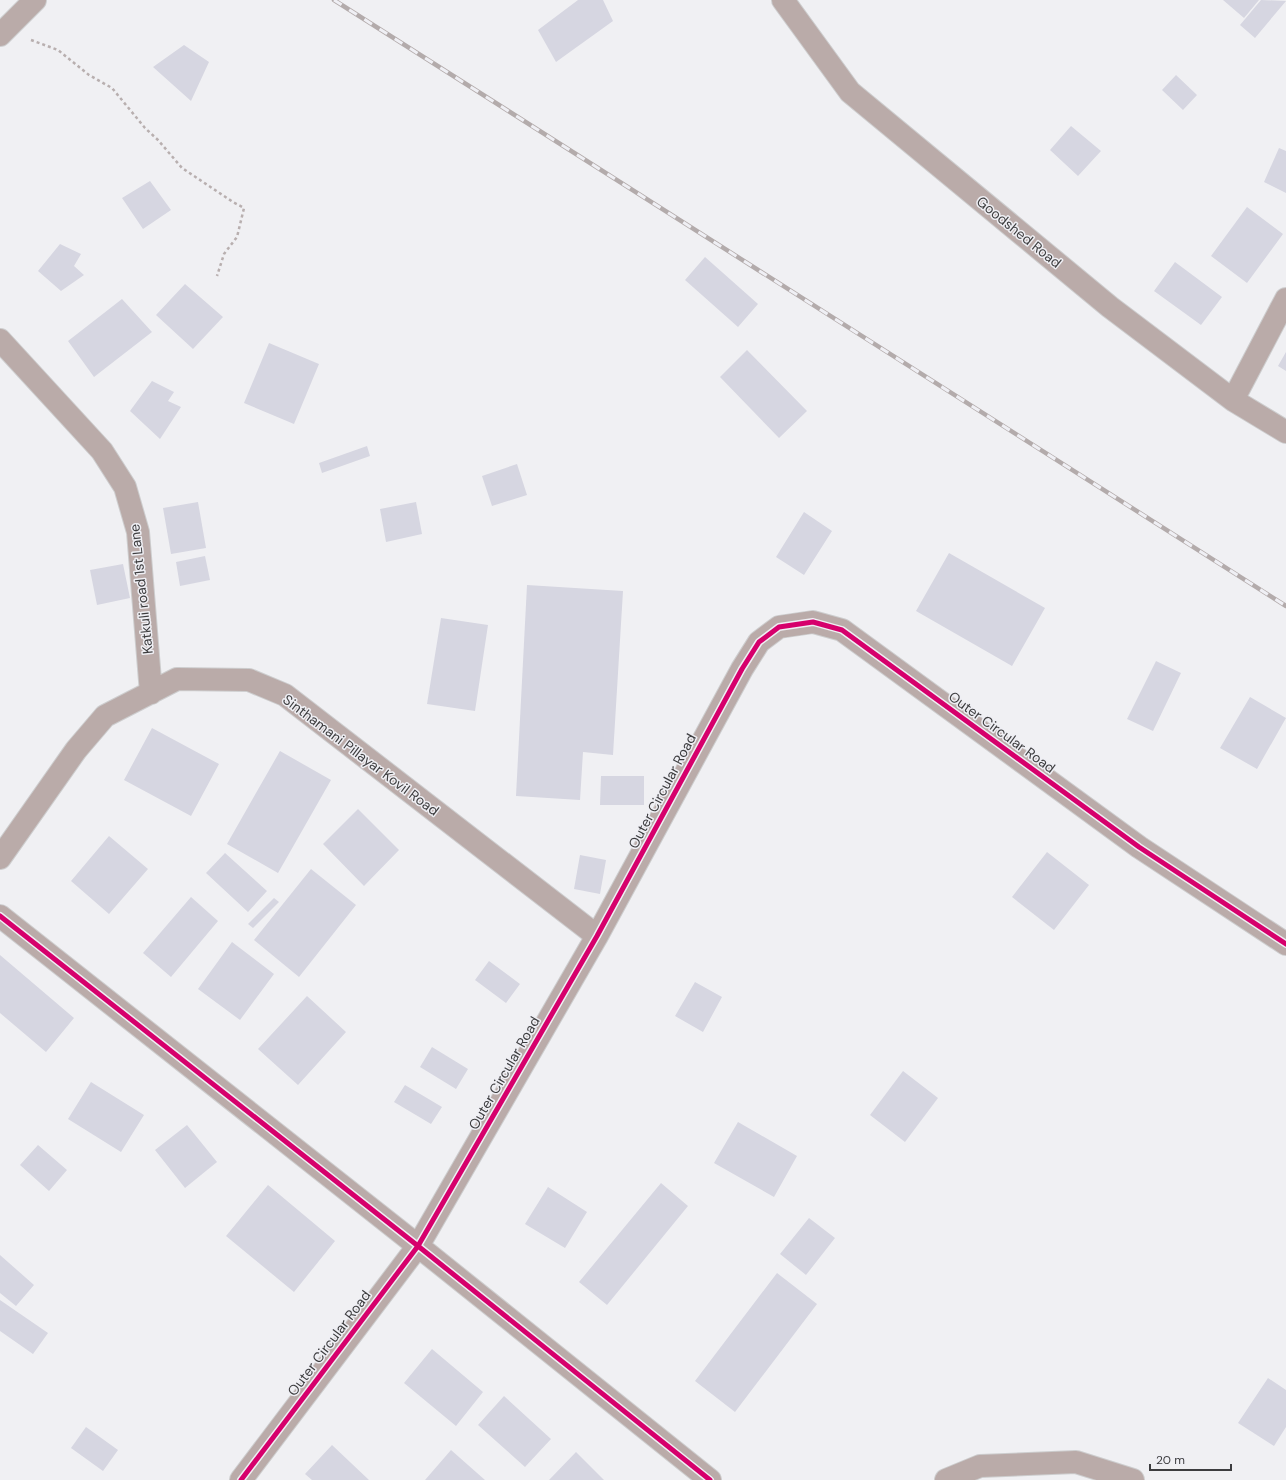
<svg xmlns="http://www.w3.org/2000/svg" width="1286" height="1480" viewBox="0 0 1286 1480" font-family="'DM Sans',sans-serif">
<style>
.building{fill:#d6d6e1}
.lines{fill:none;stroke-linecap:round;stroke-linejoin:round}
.minor-casing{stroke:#cdcdce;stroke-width:24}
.path{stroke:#b8afaf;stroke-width:2.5;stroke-dasharray:3 3;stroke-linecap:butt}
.minor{stroke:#baaba9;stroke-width:22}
.rail-casing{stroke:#b3abab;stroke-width:4.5}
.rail{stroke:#efeff4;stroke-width:3;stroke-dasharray:9;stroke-linecap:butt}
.cycleway-casing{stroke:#efeff4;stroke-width:8}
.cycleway{stroke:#d6006c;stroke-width:5}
.labels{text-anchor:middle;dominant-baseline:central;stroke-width:3;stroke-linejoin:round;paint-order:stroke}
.street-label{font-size:14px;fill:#3d3d3f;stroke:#efeff4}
</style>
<rect width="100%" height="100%" fill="#f0f0f3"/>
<!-- building -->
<path class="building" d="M 578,0 L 603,0 L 613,21 L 556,62 L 538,30 Z
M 1223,0 L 1259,0 L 1244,18 Z
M 1261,0 L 1286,1 L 1255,38 L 1240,25 Z
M 184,45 L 209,62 L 191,101 L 153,67 Z
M 1176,75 L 1197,95 L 1183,110 L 1162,90 Z
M 1071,126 L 1101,151 L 1078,176 L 1050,150 Z
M 1279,148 L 1286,151 L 1286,193 L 1264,182 Z
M 150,181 L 171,210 L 143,229 L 122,198 Z
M 1247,207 L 1283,234 L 1247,283 L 1211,256 Z
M 60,244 L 81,254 L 74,266 L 84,275 L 61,291 L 38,271 Z
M 705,257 L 758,304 L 738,327 L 685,280 Z
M 1175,262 L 1222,297 L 1201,325 L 1154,291 Z
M 185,284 L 223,317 L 193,349 L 156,315 Z
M 122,299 L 152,332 L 94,377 L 68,341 Z
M 269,343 L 319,364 L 294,424 L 244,403 Z
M 747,350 L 807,411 L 779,438 L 720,377 Z
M 1286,352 L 1286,371 L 1278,366 Z
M 152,381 L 174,392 L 168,401 L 181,407 L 160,439 L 130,411 Z
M 367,446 L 370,456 L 322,473 L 319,463 Z
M 517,464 L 527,495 L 492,506 L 482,476 Z
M 198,502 L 206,548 L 171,554 L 163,508 Z
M 416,502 L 422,534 L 386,542 L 380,509 Z
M 804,512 L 832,531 L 804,575 L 776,557 Z
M 949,553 L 1045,608 L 1012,666 L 916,611 Z
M 205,556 L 210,580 L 180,586 L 176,562 Z
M 123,564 L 130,598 L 97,605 L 90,570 Z
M 527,585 L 623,591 L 613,755 L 583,752 L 580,800 L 516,796 Z
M 441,618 L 488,625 L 475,711 L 427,704 Z
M 1156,661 L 1181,673 L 1153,731 L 1127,719 Z
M 1250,697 L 1286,718 L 1257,769 L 1220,748 Z
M 152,728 L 219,764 L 191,816 L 124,780 Z
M 280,751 L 331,780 L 278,873 L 227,844 Z
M 601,776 L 644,776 L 644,805 L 600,805 Z
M 358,809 L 399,850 L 364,886 L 323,844 Z
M 109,836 L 148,869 L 109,914 L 71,881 Z
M 1047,852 L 1089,885 L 1054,930 L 1012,897 Z
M 225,853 L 267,891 L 248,912 L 206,873 Z
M 580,855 L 606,860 L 600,894 L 574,889 Z
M 311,869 L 356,905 L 299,977 L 254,940 Z
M 191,897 L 218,921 L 171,977 L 143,953 Z
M 274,898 L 279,902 L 253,928 L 248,924 Z
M 232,942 L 274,974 L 240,1020 L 198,989 Z
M 0,955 L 74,1018 L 46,1052 L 0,1013 Z
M 489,961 L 520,984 L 506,1003 L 475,980 Z
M 695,982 L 722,997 L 703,1032 L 675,1016 Z
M 307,996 L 346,1032 L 298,1085 L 258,1049 Z
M 432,1047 L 468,1069 L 456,1089 L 420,1067 Z
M 903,1071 L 938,1098 L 905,1142 L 870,1115 Z
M 91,1082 L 144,1115 L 121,1152 L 68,1119 Z
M 405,1085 L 442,1107 L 431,1124 L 394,1102 Z
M 738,1122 L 797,1156 L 774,1197 L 714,1163 Z
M 187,1125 L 217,1162 L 185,1188 L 155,1150 Z
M 38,1145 L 67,1170 L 49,1191 L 20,1165 Z
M 661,1183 L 688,1206 L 607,1305 L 579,1282 Z
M 268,1185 L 335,1241 L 294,1292 L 226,1236 Z
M 548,1187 L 587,1212 L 565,1248 L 525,1224 Z
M 809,1218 L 835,1238 L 806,1275 L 780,1254 Z
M 0,1255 L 34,1285 L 16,1306 L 0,1293 Z
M 777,1273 L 817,1304 L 735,1412 L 695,1381 Z
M 0,1300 L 48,1333 L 33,1354 L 0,1331 Z
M 432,1349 L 483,1392 L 456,1426 L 404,1383 Z
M 1268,1378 L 1286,1390 L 1286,1427 L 1274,1446 L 1238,1423 Z
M 504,1396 L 551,1439 L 525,1467 L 478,1425 Z
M 86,1427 L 118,1450 L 103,1471 L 71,1448 Z
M 332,1445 L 369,1480 L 312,1480 L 305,1474 Z
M 451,1450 L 485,1480 L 425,1480 Z
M 576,1452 L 604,1480 L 549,1480 Z"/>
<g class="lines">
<defs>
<path id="minor" d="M 783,0 L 850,92 L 1110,307 L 1233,400 L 1286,432
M 0,35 L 35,0
M 0,340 L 102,451 L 125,487 L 138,532 L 151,693
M 1233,400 L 1286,299
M 0,858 L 76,750 L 105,716 L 177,679 L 249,680 L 285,695 L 597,936
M 0,916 L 418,1246 L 710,1480
M 241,1480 L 418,1246 L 597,936 L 742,669 L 759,642 L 779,627 L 813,622 L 842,630 L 1139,847 L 1286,944
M 946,1480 L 980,1466 L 1076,1462 L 1133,1480"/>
</defs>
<!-- minor casing -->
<use href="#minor" class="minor-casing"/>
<!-- path -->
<path class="path" d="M 31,40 L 58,50 L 89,75 L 112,88 L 145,128 L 158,140 L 182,168 L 233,202 L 244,208 L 237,237 L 224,254 L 217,276"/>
<!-- minor -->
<use href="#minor" class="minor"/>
<defs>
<path id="rail" d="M 334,0 L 1286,606"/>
</defs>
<!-- rail casing -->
<use href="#rail" class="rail-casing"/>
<!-- rail -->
<use href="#rail" class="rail"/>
<defs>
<path id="cycleway" d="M 0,916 L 418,1246 L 710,1480
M 241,1480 L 418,1246 L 597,936 L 742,669 L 759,642 L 779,627 L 813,622 L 842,630 L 1139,847 L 1286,944"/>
</defs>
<!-- cycleway casing -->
<use href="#cycleway" class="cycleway-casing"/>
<!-- cycleway -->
<use href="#cycleway" class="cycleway"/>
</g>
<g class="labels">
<!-- street labels -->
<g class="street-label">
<text transform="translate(1019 232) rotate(39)">Goodshed Road</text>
<text transform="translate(141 589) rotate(-96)">Katkuli road 1st Lane</text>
<text transform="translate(1002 732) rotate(36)">Outer Circular Road</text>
<text transform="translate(361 755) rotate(37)">Sinthamani Pillayar Kovil Road</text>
<text transform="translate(662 791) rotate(-62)">Outer Circular Road</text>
<text transform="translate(504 1073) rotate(-60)">Outer Circular Road</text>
<text transform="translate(329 1343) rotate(-53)">Outer Circular Road</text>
</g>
</g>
<!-- scale -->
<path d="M1150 1464v6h81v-6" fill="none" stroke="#3d3d3f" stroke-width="2"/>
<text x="1156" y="1464" font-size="12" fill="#3d3d3f" stroke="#efeff4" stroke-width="3" paint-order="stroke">20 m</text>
</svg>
